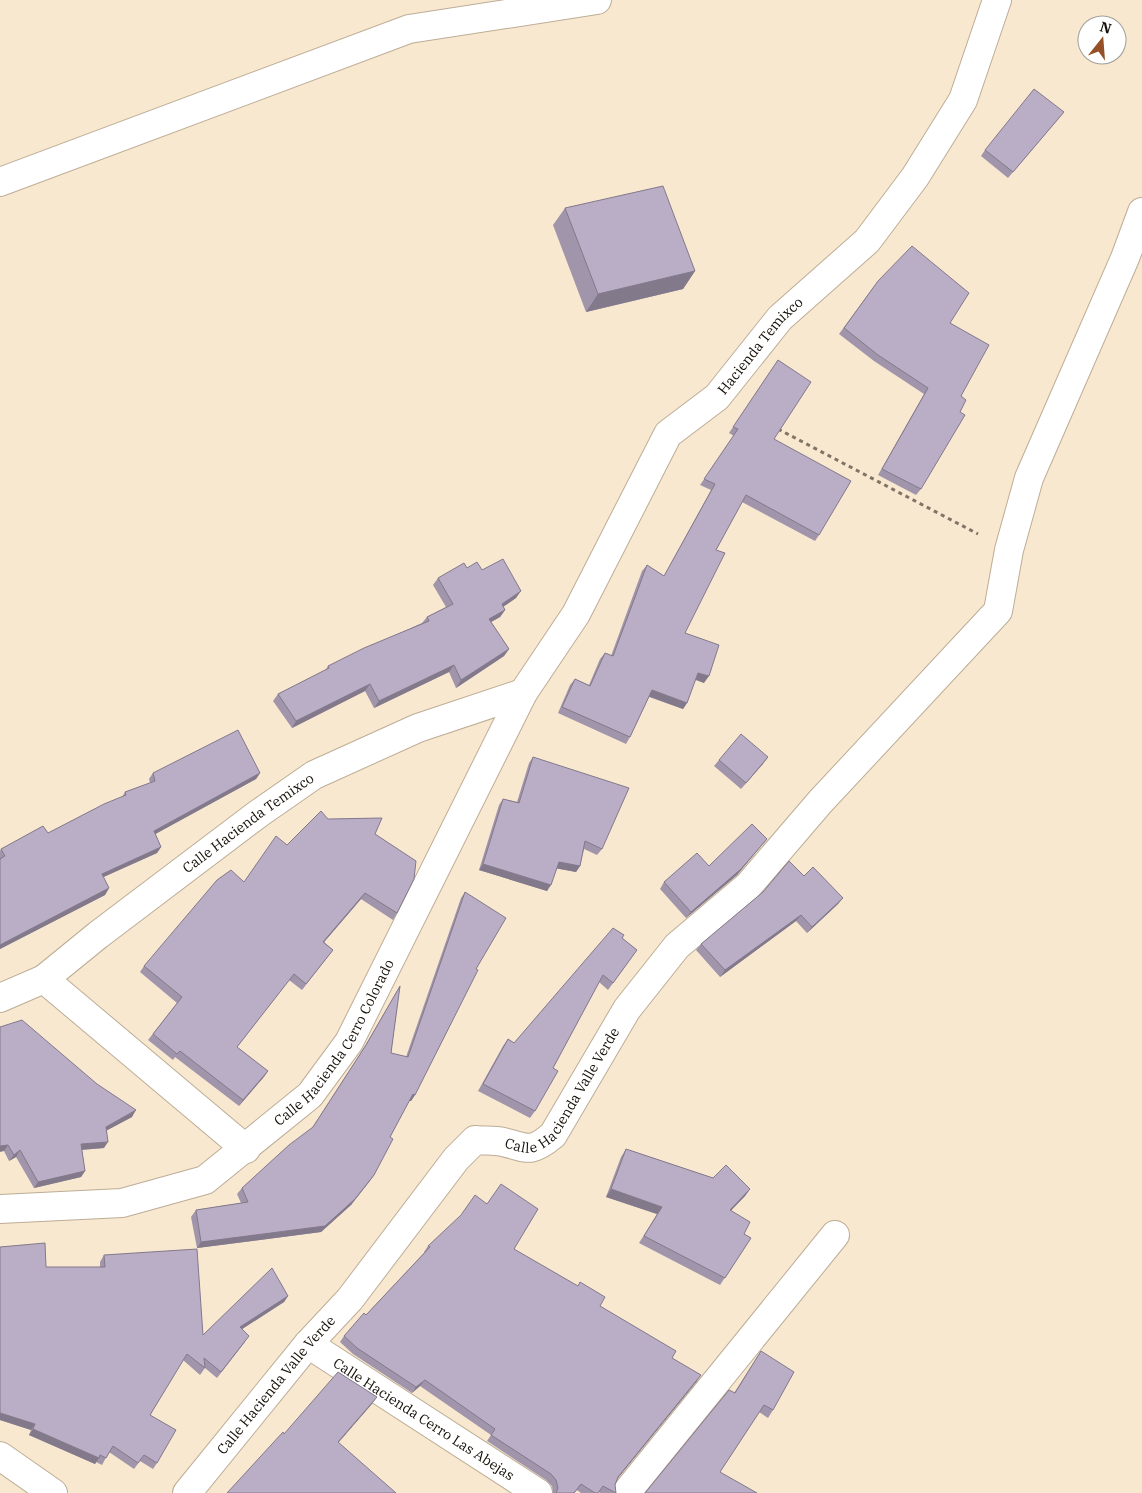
<svg xmlns="http://www.w3.org/2000/svg" width="1142" height="1493" viewBox="0 0 1142 1493" font-family="'IBM Plex Serif',serif">
<style>
.lines{fill:none;stroke-linecap:round;stroke-linejoin:round}
.street-casing{stroke:#bdad96;stroke-width:30}
.path{stroke:#7f7465;stroke-width:3;stroke-dasharray:4 4;stroke-linecap:butt}
.street{stroke:#fff;stroke-width:28}
.wall{fill:#a095aa}
.shaded-wall{fill:#82798b}
.building{fill:#baadc6;stroke:#82798b}
.labels{text-anchor:middle;dominant-baseline:central;stroke-width:4;stroke-linejoin:round;paint-order:stroke}
.street-label{font-size:14px;fill:#140f07;stroke:#fff}
</style>
<rect width="100%" height="100%" fill="#f9e8d0"/>
<g class="lines">
<defs>
<g id="street">
<path d="M 0,182 L 409,29 L 597,0"/>
<path d="M 44,979 L 246,1149"/>
<path id="s1" d="M 0,998 L 44,979 L 98,935 L 258,814 L 314,775 L 418,728 L 523,693"/>
<path id="s2" d="M 0,1209 L 122,1203 L 205,1180 L 310,1095 L 349,1042 L 523,693 L 576,614 L 668,434 L 717,397 L 780,318 L 867,241 L 915,177 L 963,100 L 997,0"/>
<path id="s3" d="M 308,1344 L 538,1493"/>
<path d="M 0,1456 L 53,1493"/>
<path id="s4" d="M 187,1493 L 308,1344 L 350,1299 L 456,1159 L 475,1140 C 484,1141 494,1140 503,1142 C 528,1148 530,1154 553,1135 L 627,1009 L 677,946 L 748,886 L 820,802 L 998,611 L 1009,550 L 1029,478 L 1125,258 L 1142,212"/>
<path d="M 626,1493 L 835,1235"/>
</g>
</defs>
<!-- street casing -->
<use href="#street" class="street-casing"/>
<!-- path -->
<path class="path" d="M 778,429 L 978,534"/>
<!-- street -->
<use href="#street" class="street"/>
</g>
<!-- wall -->
<path class="wall" d="M 1059,118 L 1008,178 L 981,156 L 985,150 Z
M 565,208 L 695,271 L 683,289 L 586,312 L 553,225 Z
M 878,281 L 961,396 L 960,412 L 921,489 L 916,495 L 878,475 L 924,394 L 874,361 L 839,334 Z
M 778,360 L 774,439 L 819,535 L 815,541 L 742,502 L 716,550 L 685,633 L 704,683 L 695,679 L 687,703 L 683,709 L 649,697 L 630,737 L 626,744 L 558,713 L 570,685 L 575,679 L 589,685 L 600,659 L 605,653 L 611,656 L 642,571 L 647,565 L 664,576 L 711,490 L 700,485 L 734,436 L 729,433 Z
M 467,568 L 482,570 L 516,598 L 503,607 L 505,610 L 500,617 L 491,622 L 509,649 L 504,656 L 456,688 L 449,672 L 374,708 L 365,691 L 292,728 L 273,701 L 278,694 L 325,671 L 328,666 L 422,623 L 427,617 L 446,607 L 433,585 L 438,578 Z
M 533,757 L 602,849 L 597,855 L 584,849 L 580,866 L 576,872 L 556,868 L 547,891 L 479,870 L 499,805 L 503,799 L 517,802 L 529,763 Z
M 768,757 L 741,789 L 714,766 L 719,760 Z
M 153,773 L 260,773 L 256,779 L 155,834 L 161,847 L 157,853 L 103,877 L 109,888 L 105,895 L 0,949 L 0,851 L 1,849 L 48,833 L 122,797 L 125,792 L 150,783 L 149,779 Z
M 328,819 L 375,834 L 397,913 L 393,920 L 361,899 L 324,942 L 333,950 L 302,990 L 289,980 L 237,1047 L 268,1071 L 239,1106 L 175,1057 L 173,1060 L 148,1040 L 177,1003 L 140,972 L 144,966 L 244,882 L 287,845 Z
M 767,839 L 737,875 L 686,918 L 660,889 L 664,882 L 709,866 Z
M 804,876 L 843,898 L 838,904 L 807,933 L 796,921 L 720,977 L 696,950 L 701,944 Z
M 465,892 L 476,969 L 415,1095 L 411,1101 L 409,1101 L 390,1137 L 374,1175 L 370,1181 L 351,1205 L 321,1232 L 197,1248 L 191,1217 L 196,1210 L 241,1203 L 237,1194 L 242,1188 L 312,1128 L 362,1051 L 400,986 L 391,1053 L 406,1057 L 461,898 Z
M 622,938 L 637,950 L 608,990 L 599,982 L 553,1068 L 535,1111 L 530,1118 L 478,1091 L 503,1046 L 508,1039 L 514,1043 Z
M 0,1027 L 132,1117 L 107,1130 L 104,1148 L 82,1150 L 85,1171 L 81,1177 L 34,1188 L 16,1157 L 9,1161 L 4,1151 Z
M 626,1149 L 713,1178 L 750,1189 L 745,1196 L 731,1210 L 744,1234 L 751,1238 L 720,1285 L 639,1243 L 657,1214 L 606,1197 L 621,1157 Z
M 428,1246 L 514,1249 L 600,1306 L 672,1358 L 697,1381 L 617,1479 L 615,1485 L 616,1493 L 600,1493 L 599,1492 L 598,1493 L 581,1493 L 577,1490 L 574,1493 L 553,1493 L 552,1486 L 546,1480 L 487,1441 L 491,1435 L 420,1386 L 412,1393 L 353,1354 L 340,1342 L 344,1336 L 366,1315 L 424,1253 L 424,1252 Z
M 0,1247 L 46,1267 L 100,1267 L 100,1262 L 104,1255 L 203,1335 L 288,1296 L 284,1302 L 242,1329 L 245,1342 L 217,1378 L 205,1368 L 200,1375 L 183,1360 L 150,1415 L 157,1463 L 153,1469 L 140,1461 L 134,1469 L 109,1452 L 102,1465 L 96,1462 L 95,1464 L 29,1435 L 31,1430 L 0,1420 Z
M 761,1351 L 773,1410 L 768,1418 L 759,1412 L 720,1472 L 645,1493 L 734,1393 Z"/>
<!-- shaded-wall -->
<path class="shaded-wall" d="M 695,271 L 683,289 L 586,312 L 598,294 Z
M 521,591 L 516,598 L 497,611 L 502,604 Z
M 505,610 L 500,617 L 484,626 L 489,619 Z
M 509,649 L 504,656 L 456,688 L 461,680 Z
M 454,665 L 449,672 L 374,708 L 379,701 Z
M 698,673 L 709,676 L 704,683 L 693,679 Z
M 370,684 L 365,691 L 292,728 L 296,721 Z
M 652,690 L 687,703 L 683,709 L 648,696 Z
M 768,757 L 763,764 L 741,789 L 746,783 Z
M 260,773 L 256,779 L 150,837 L 154,831 Z
M 767,839 L 737,875 L 686,918 L 691,912 Z
M 161,847 L 157,853 L 97,880 L 102,874 Z
M 559,862 L 580,866 L 576,872 L 554,868 Z
M 483,864 L 551,885 L 547,891 L 479,870 Z
M 109,888 L 105,895 L 0,949 L 0,945 Z
M 365,893 L 361,899 L 319,948 L 323,942 Z
M 843,898 L 838,904 L 807,933 L 812,927 Z
M 801,915 L 796,921 L 720,977 L 725,970 Z
M 268,1071 L 264,1077 L 239,1106 L 243,1100 Z
M 413,1094 L 415,1095 L 411,1101 L 409,1101 Z
M 136,1110 L 132,1117 L 102,1133 L 106,1127 Z
M 108,1142 L 104,1148 L 77,1150 L 81,1144 Z
M 8,1145 L 4,1151 L 0,1152 L 0,1146 Z
M 20,1150 L 16,1157 L 9,1161 L 14,1155 Z
M 85,1171 L 81,1177 L 34,1188 L 38,1182 Z
M 374,1175 L 351,1205 L 321,1232 L 197,1248 L 201,1242 Z
M 611,1189 L 662,1207 L 657,1214 L 606,1197 Z
M 750,1189 L 745,1196 L 725,1217 L 730,1210 Z
M 288,1296 L 284,1302 L 236,1333 L 240,1327 Z
M 701,1375 L 697,1381 L 614,1483 L 618,1477 Z
M 425,1380 L 420,1386 L 412,1393 L 416,1387 Z
M 377,1397 L 372,1404 L 333,1449 L 338,1442 Z
M 0,1413 L 35,1424 L 31,1430 L 0,1420 Z
M 33,1429 L 99,1458 L 95,1464 L 29,1435 Z"/>
<!-- building -->
<path class="building" d="M 1034,89 L 1064,112 L 1013,172 L 985,150 Z
M 663,186 L 695,271 L 598,294 L 565,208 Z
M 912,246 L 969,293 L 950,323 L 989,345 L 961,396 L 966,400 L 960,412 L 965,415 L 921,489 L 882,469 L 928,388 L 878,355 L 844,328 L 878,281 Z
M 778,360 L 811,382 L 774,439 L 851,481 L 819,535 L 746,495 L 716,550 L 725,553 L 685,633 L 719,645 L 709,676 L 698,673 L 687,703 L 652,690 L 630,737 L 562,707 L 575,679 L 590,686 L 605,653 L 613,656 L 647,565 L 664,576 L 715,484 L 704,479 L 738,429 L 733,427 Z
M 503,559 L 521,591 L 502,604 L 505,610 L 489,619 L 509,649 L 461,680 L 454,665 L 379,701 L 370,684 L 296,721 L 278,694 L 329,668 L 328,666 L 364,648 L 429,621 L 427,617 L 453,604 L 438,578 L 464,563 L 467,568 L 477,562 L 482,570 Z
M 238,730 L 260,773 L 154,831 L 161,847 L 102,874 L 109,888 L 0,945 L 0,859 L 5,856 L 1,849 L 43,826 L 48,833 L 104,804 L 126,795 L 125,792 L 155,781 L 153,773 Z
M 741,734 L 768,757 L 746,783 L 719,760 Z
M 533,757 L 629,788 L 602,849 L 585,841 L 580,866 L 559,862 L 551,885 L 483,864 L 503,799 L 519,803 Z
M 321,811 L 328,819 L 382,818 L 375,834 L 416,861 L 414,879 L 397,913 L 365,893 L 323,942 L 333,950 L 306,984 L 294,974 L 237,1047 L 268,1071 L 243,1100 L 180,1051 L 177,1054 L 153,1034 L 182,997 L 144,966 L 217,880 L 231,870 L 244,882 L 276,836 L 287,845 Z
M 752,824 L 767,839 L 741,869 L 691,912 L 664,882 L 697,853 L 709,866 Z
M 789,861 L 804,876 L 813,867 L 843,898 L 812,927 L 801,915 L 725,970 L 701,944 L 763,892 Z
M 465,892 L 506,918 L 476,969 L 478,970 L 415,1095 L 413,1094 L 390,1137 L 393,1139 L 374,1175 L 355,1199 L 325,1226 L 201,1242 L 196,1210 L 248,1202 L 242,1188 L 289,1145 L 313,1127 L 366,1045 L 400,986 L 391,1053 L 408,1057 Z
M 613,928 L 624,935 L 622,938 L 637,950 L 613,983 L 603,975 L 553,1068 L 558,1071 L 535,1111 L 483,1084 L 508,1039 L 514,1043 Z
M 22,1020 L 97,1084 L 136,1110 L 106,1127 L 108,1142 L 81,1144 L 85,1171 L 38,1182 L 20,1150 L 14,1155 L 8,1145 L 0,1146 L 0,1027 Z
M 626,1149 L 713,1178 L 726,1165 L 750,1189 L 730,1210 L 750,1222 L 744,1234 L 751,1238 L 725,1278 L 644,1236 L 662,1207 L 611,1189 Z
M 501,1184 L 538,1209 L 514,1249 L 578,1286 L 580,1282 L 605,1297 L 600,1306 L 676,1351 L 672,1358 L 701,1375 L 618,1477 L 615,1485 L 616,1493 L 603,1486 L 598,1493 L 595,1493 L 581,1484 L 574,1493 L 556,1493 L 558,1488 L 556,1480 L 551,1474 L 491,1435 L 495,1429 L 425,1380 L 416,1387 L 357,1348 L 344,1336 L 364,1313 L 366,1315 L 430,1247 L 428,1246 L 461,1215 L 475,1195 L 487,1204 Z
M 45,1243 L 46,1267 L 105,1267 L 104,1255 L 197,1249 L 203,1335 L 272,1268 L 288,1296 L 240,1327 L 249,1336 L 221,1372 L 204,1358 L 205,1368 L 187,1354 L 150,1415 L 176,1430 L 157,1463 L 144,1455 L 138,1463 L 113,1446 L 106,1458 L 100,1455 L 99,1458 L 33,1429 L 35,1424 L 0,1413 L 0,1247 Z
M 761,1351 L 794,1372 L 773,1410 L 764,1405 L 720,1472 L 757,1493 L 645,1493 L 729,1390 L 735,1393 Z
M 338,1372 L 377,1397 L 338,1442 L 396,1493 L 227,1493 L 283,1432 L 284,1434 Z"/>
<g class="labels">
<!-- street labels -->
<g class="street-label">
<text stroke="none"><textPath href="#s2" startOffset="1225">Hacienda Temixco</textPath></text>
<text stroke="none"><textPath href="#s1" startOffset="305">Calle Hacienda Temixco</textPath></text>
<text stroke="none"><textPath href="#s2" startOffset="400">Calle Hacienda Cerro Colorado</textPath></text>
<text stroke="none"><textPath href="#s4" startOffset="574">Calle Hacienda Valle Verde</textPath></text>
<text stroke="none"><textPath href="#s4" startOffset="140">Calle Hacienda Valle Verde</textPath></text>
<text stroke="none"><textPath href="#s3" startOffset="138">Calle Hacienda Cerro Las Abejas</textPath></text>
</g>
</g>
<!-- north arrow -->
<g transform="translate(1102 40) rotate(17)"><circle r="24" fill="#ffffff" stroke="#a19f9c"/>
<path d="M0-4L9 19L0 12L-9 19Z" fill="#965028"/>
<text y="-8" font-size="14" font-weight="bold" text-anchor="middle" fill="#140f07">N</text>
</g>
</svg>
